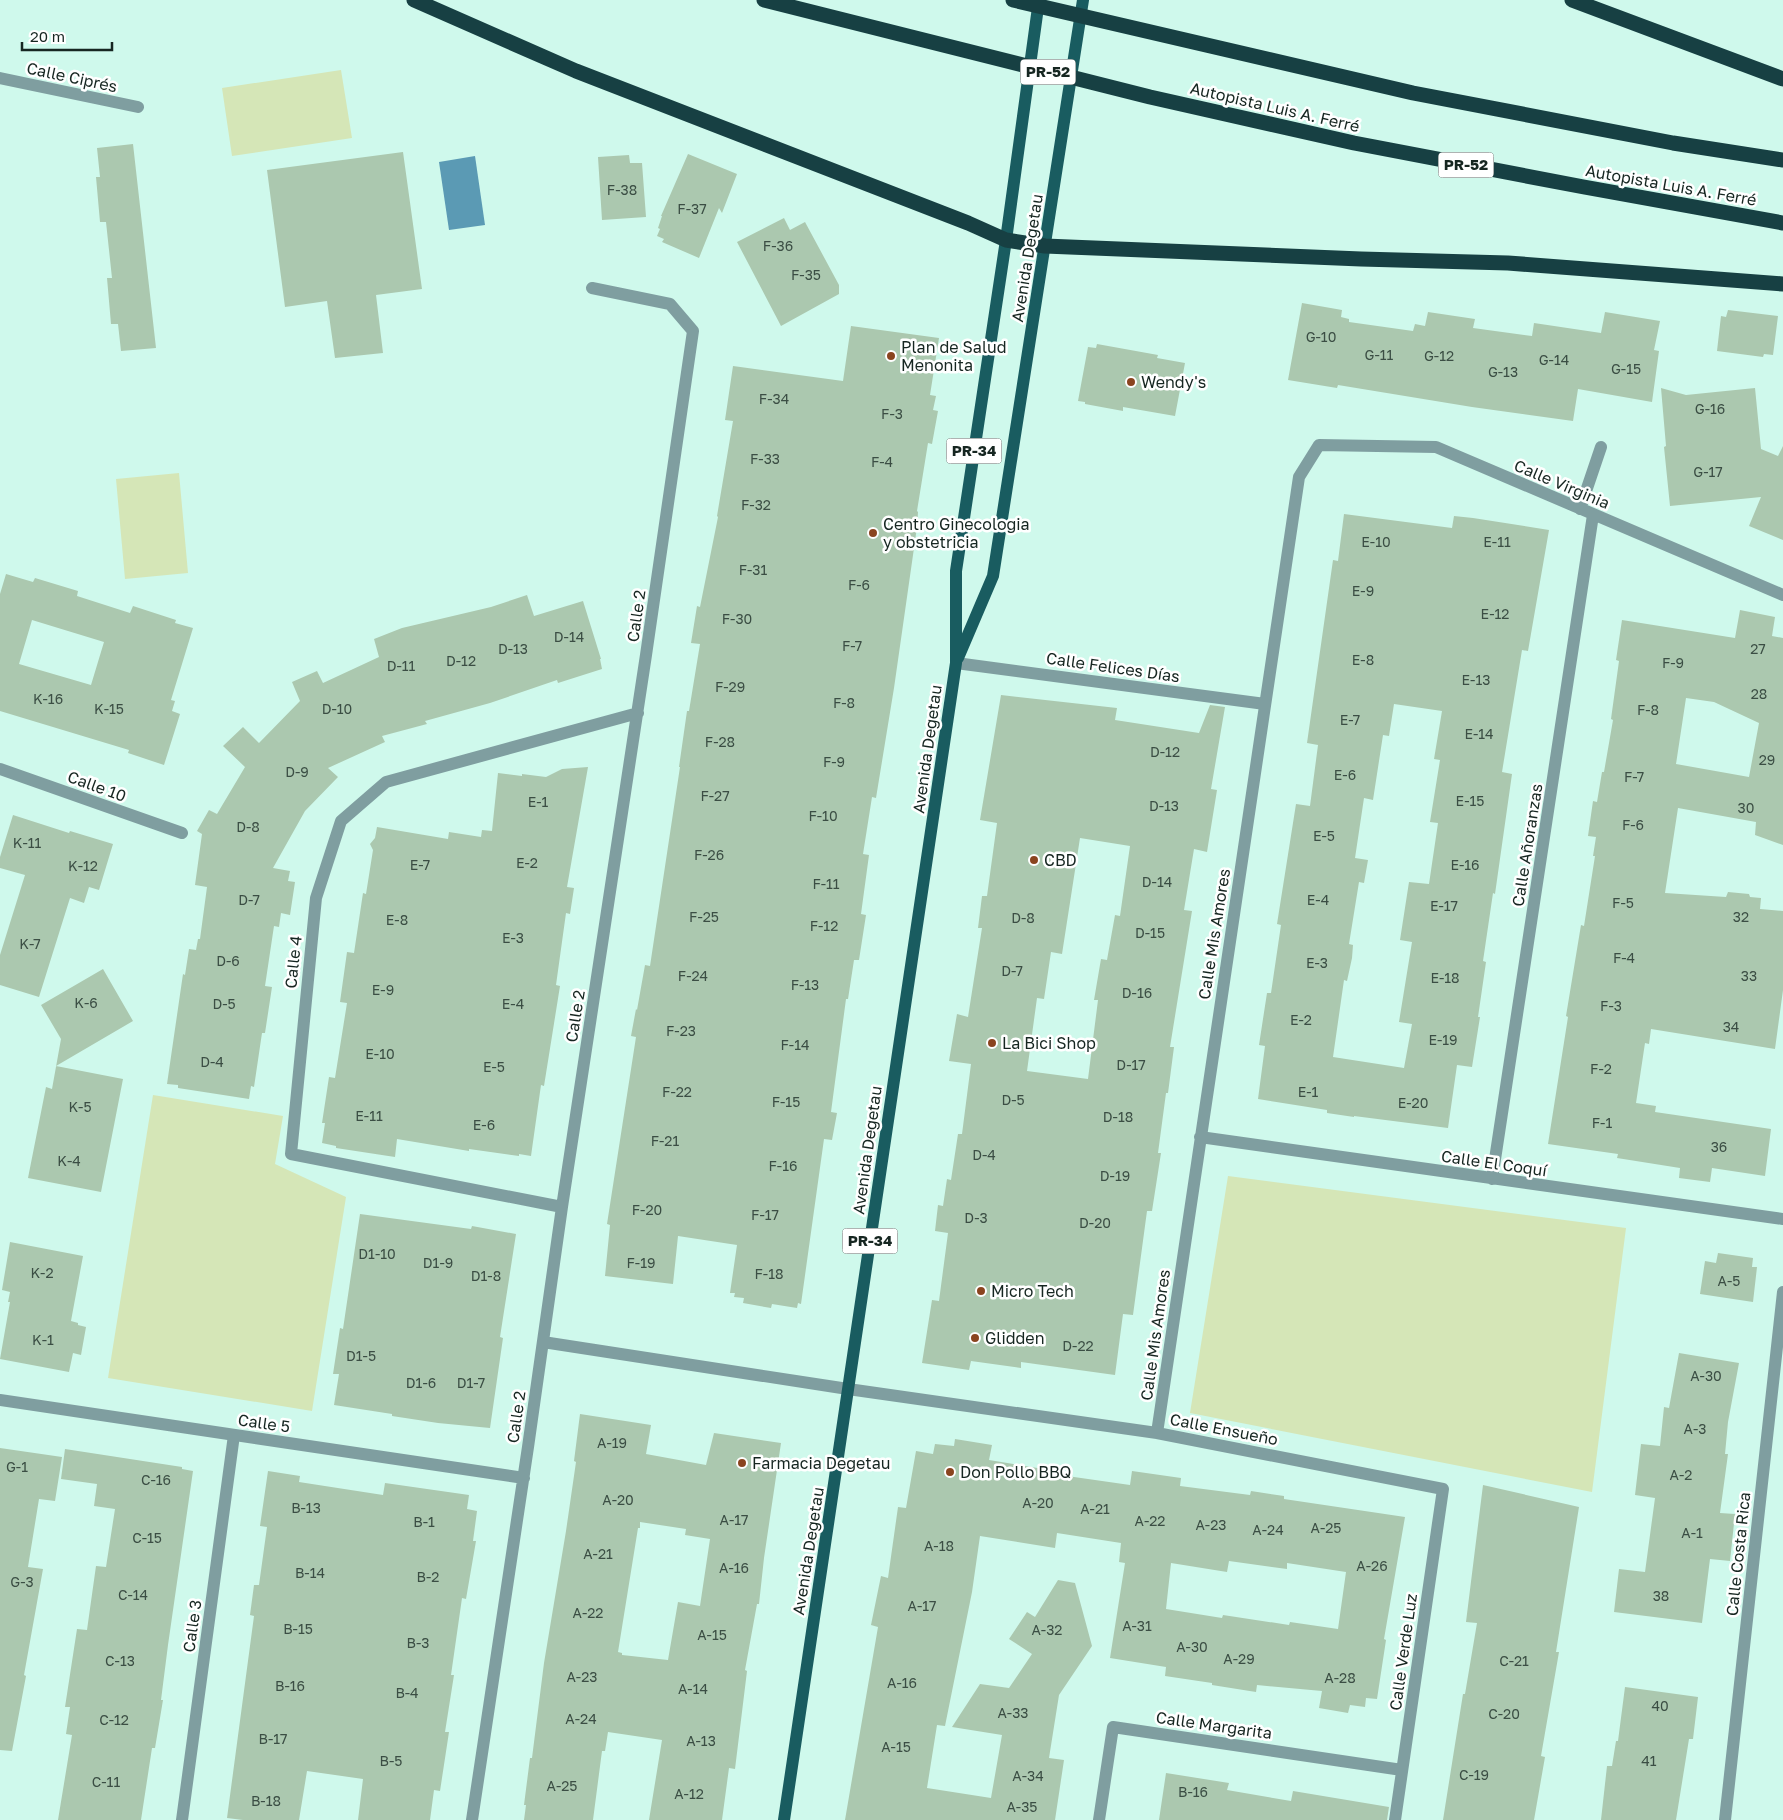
<svg xmlns="http://www.w3.org/2000/svg" width="1783" height="1820" font-family="'Golos Text',sans-serif">
  <rect width="100%" height="100%" fill="#cff9ec"/>
  <path fill="#d5e6b7" d="M341 70 352 138 232 156 222 88Z
    M179 473 188 573 125 579 116 479Z
    M153 1095 283 1116 275 1164 346 1197 312 1411 108 1378Z
    M1228 1176 1626 1228 1592 1492 1190 1413Z"/>
  <path fill="#5b9ab4" d="M475 156 485 225 449 230 439 162Z"/>
  <path fill="#abc8af" fill-rule="evenodd" d="M133 144 156 348 121 351 118 324H111L107 278H112L106 222H100L96 177H100L97 148Z
    M403 152 422 289 376 295 383 353 335 358 327 301 285 307 267 170Z
    M688 154 737 174 722 213 719 208 699 258 662 242 664 239 657 236 660 229 658 228 662 216H661Z
    M629 155 630 163H642L646 217 602 220 598 157Z
    M784 218 790 230 805 222 839 285V294L781 326 737 242Z
    M1302 303 1342 310 1341 317 1349 319V322L1413 331 1415 324 1425 326 1428 312 1475 319 1473 328 1532 336 1534 323 1601 333 1605 312 1660 321 1654 350 1659 351 1652 402 1578 389 1573 421 1472 407 1338 385 1337 388 1288 380Z
    M1728 310 1778 316 1773 355 1764 354 1763 357 1717 351 1721 316 1726 317Z
    M851 326 939 338 930 395 936 396 933 410 938 411 932 444 928 443 917 511 918 512 917 527 894 688 876 798 872 797 863 854 869 855 861 914 866 915 859 960H854L848 999H846L831 1112 837 1113 832 1140 824 1139 801 1304 798 1303 797 1308 772 1304 771 1308 743 1303 744 1298 734 1297 735 1293H730L737 1245 678 1236 673 1284 605 1276 610 1225 607 1224 636 1037 631 1036 636 1009 637 1010 645 965 650 966 680 767H679L687 711H689L700 644 691 643 697 606 700 607 718 517 717 516 733 421 725 420 733 366 843 381Z
    M1097 344 1158 355 1157 358 1185 363 1175 416 1123 407V411L1085 404V402L1078 401 1088 347 1096 348Z
    M1661 388 1686 395 1755 388 1761 449 1778 456 1783 446V540L1749 526 1761 497 1670 506 1664 447 1666 446Z
    M1344 514 1452 528 1454 516 1473 518 1549 530 1528 651 1522 650 1502 772 1512 774 1495 894 1493 893 1483 961 1486 962 1478 1017H1480L1472 1067 1457 1065 1448 1128 1354 1116V1117L1327 1113V1110L1258 1099 1265 1046 1259 1045 1267 993H1271L1281 925 1277 924 1296 804 1310 806 1318 745 1307 743 1333 560 1338 561ZM1394 704 1442 711 1434 759 1440 760 1430 822 1438 823 1429 884 1409 882 1400 940 1412 942 1399 1022 1412 1024 1404 1068 1333 1057 1344 980 1347 981 1352 958 1353 945 1349 944 1359 882 1364 883 1368 860 1355 858 1364 798 1373 800 1383 735 1389 736Z
    M6 574 33 582 35 578 78 591 77 596 130 613 133 606 176 620 175 623 193 628 171 700 175 701 172 711 180 714 164 765 128 753 129 750 0 711V594ZM32 620 104 642 91 685 19 664Z
    M527 595 534 616 583 601 601 659H600L602 669 558 683 557 680 490 703 425 721 427 724 382 736 385 742 328 768 338 777 305 811 273 868 290 871 288 881 295 882 290 915 281 913 279 927 274 926 265 986 272 987 265 1033H262L254 1087 251 1086 249 1099 178 1088V1085L167 1084 183 974 185 975 189 949 196 950 198 939H200L207 887 195 885 202 834 197 831 209 810 217 814 245 767 223 746 243 727 259 743 300 701 292 682 317 671 323 683 379 657 374 639 402 628 491 607Z
    M1740 610 1775 617 1772 636 1783 638V845L1755 835 1756 822 1678 808 1665 893 1726 897 1728 892 1749 894 1750 897 1761 898 1760 909 1783 911V990L1775 1049 1651 1029 1649 1044 1645 1043 1636 1103 1656 1106 1655 1112 1771 1129 1765 1176 1712 1168 1710 1182 1679 1178 1680 1168 1617 1158 1618 1154 1548 1144 1568 1017 1566 1016 1581 925 1584 926 1595 856H1593L1596 837 1588 836 1593 801 1597 802 1602 772H1604L1613 720 1611 719 1619 661 1616 660 1622 620 1735 638ZM1686 698 1714 702 1759 723 1749 777 1676 764Z
    M1001 695 1117 708 1115 720 1199 733 1210 705 1225 707 1211 789 1217 790 1207 852 1194 849 1184 910 1192 911 1170 1047H1174L1168 1093H1166L1158 1153H1161L1152 1211H1147L1133 1315 1123 1314 1115 1375 1021 1362V1368L971 1361 969 1370 922 1363 932 1300 939 1301 948 1233 935 1231 938 1205 943 1206 947 1179 951 1180 958 1134H962L971 1064 949 1061 957 1014 968 1017 982 928H978L982 896H987L997 823 980 820ZM1080 838 1130 846 1120 916 1115 915 1107 960 1101 959 1094 1000H1098L1088 1079 1027 1071 1037 998 1044 999 1051 952 1062 954Z
    M588 767 567 887 574 888 570 914 566 913 556 985 560 986 544 1086 541 1085 531 1156 519 1154V1156L469 1149V1151L397 1139 395 1157 336 1148V1146L322 1143 325 1123H322L329 1077 335 1078 347 1003 340 1002 347 952 354 953 363 893 366 894 373 850 370 844 375 838 377 827 448 839 449 832 481 837 482 830 492 831 498 773 522 776V774L546 777 562 769Z
    M13 815 69 833 70 831 113 844 99 890 89 887 84 903 70 898 39 997 0 985V955L25 875 0 868V857Z
    M103 969 133 1021 56 1066 123 1079 101 1192 28 1178 46 1087 52 1089 61 1039 41 1005Z
    M360 1214 471 1229 472 1226 516 1234 500 1337 503 1338 490 1428 438 1423 392 1416V1414L334 1405 339 1374H333L340 1328 343 1329Z
    M10 1242 83 1256 71 1321 78 1323V1325L86 1327 81 1355 73 1353 69 1372 0 1359 10 1302H8L10 1292 2 1290Z
    M1718 1253 1753 1258 1752 1267H1757L1753 1302 1700 1294 1705 1261 1716 1263Z
    M1679 1353 1739 1363 1728 1422 1725 1454H1728L1720 1513 1735 1514 1730 1561 1710 1559 1702 1623 1614 1612 1619 1569 1645 1572 1655 1498 1635 1495 1641 1444 1660 1446 1664 1407 1669 1408Z
    M580 1414 651 1425 646 1454 706 1465 714 1433 781 1443 764 1558 759 1604H757L745 1670 747 1671 735 1769 729 1768 722 1820H649L662 1740 608 1732 605 1751H602L593 1820H524L526 1805H524L530 1758H532L544 1663 566 1531 576 1462 574 1461ZM640 1522 686 1529 685 1535 710 1539 700 1606 678 1602 668 1660 622 1655V1653L618 1652 638 1528H640Z
    M955 1439 992 1445 989 1460 1068 1473 1067 1476 1130 1485 1132 1471 1181 1478 1180 1486 1250 1495 1251 1491 1284 1496V1499L1405 1517 1384 1639 1386 1640 1377 1699 1366 1698 1365 1707 1350 1705 1348 1713 1319 1708 1322 1691 1257 1685 1256 1692 1212 1685V1683L1165 1676 1166 1667 1110 1658 1125 1563 1119 1562 1121 1543 1057 1533 1055 1548 980 1536 972 1592 945 1726 937 1725 927 1788 991 1798 1002 1735 952 1727 980 1684 1009 1688 1032 1654 1009 1639 1027 1612 1035 1617 1058 1580 1075 1583 1092 1646 1059 1695 1049 1758 1064 1760 1055 1820H845L878 1627 871 1625 881 1576 888 1578 898 1507 906 1508 916 1451 933 1454 935 1444 954 1446ZM1229 1561 1287 1569V1563L1346 1572 1338 1629 1290 1622 1289 1625 1223 1615 1222 1618 1166 1609 1171 1563 1227 1572Z
    M0 1448 62 1457 55 1501 39 1499 28 1567 43 1569 24 1675 26 1676 12 1751 0 1750Z
    M65 1449 182 1467V1469L193 1471 168 1645 161 1700H163L155 1748H152L141 1820H58L72 1735 66 1734 70 1707H65L77 1629 87 1630 96 1566 106 1567 115 1509 94 1506 97 1484 61 1479Z
    M268 1471 300 1476 299 1482 383 1495 385 1483 469 1495 467 1509 477 1511 473 1541H476L466 1599 462 1598 451 1675H454L445 1732H449L440 1791 434 1790 430 1820H358L363 1779 307 1771 299 1820H243L227 1818 254 1616 250 1615 254 1585H259L267 1527 260 1526Z
    M1483 1485 1579 1507 1556 1652H1559L1541 1756 1545 1757 1534 1820H1443L1463 1694H1465L1477 1623 1466 1622Z
    M1625 1687 1698 1697 1693 1739H1689L1676 1820H1601L1607 1766H1612L1616 1741H1618Z
    M1166 1773 1229 1783 1227 1790 1291 1801 1293 1791 1389 1807 1387 1820H1159Z"/>
  <g fill="none" stroke-linecap="round" stroke-linejoin="round">
    <path stroke="#7f9ea0" stroke-width="12" d="M0 78 138 107
      M1580 509 1601 447
      M956 663 1265 704
      M0 769 182 833
      M1200 1137 1783 1219
      M1492 1179 1593 515
      M562 1207 291 1154 316 898 341 821 386 782 638 713
      M543 1342 848 1389 1157 1433 1443 1489 1395 1820
      M0 1400 524 1478
      M1157 1433 1299 477 1319 445 1436 447 1783 595
      M182 1820 234 1435
      M472 1820 528 1447 562 1207 646 655 693 331 670 304 592 288
      M1099 1820 1113 1727 1402 1770
      M1725 1820 1783 1292"/>
    <path stroke="#195c60" stroke-width="12" d="M958 658 993 576 1083 0
      M784 1820 956 663V571L1006 240 1039 0"/>
    <path stroke="#174043" stroke-width="15" d="M414 0 576 71 968 223 1006 240 1045 246 1361 259 1508 263 1783 284
      M764 0 1150 97 1354 143 1584 187 1783 223
      M1013 0 1413 93 1673 143 1783 160
      M1572 0 1783 79"/>
  </g>
  <g fill="#8a441f" stroke="#fff" stroke-width="2">
    <circle cx="891" cy="356" r="5"/>
    <circle cx="1131" cy="382" r="5"/>
    <circle cx="873" cy="533" r="5"/>
    <circle cx="1034" cy="860" r="5"/>
    <circle cx="992" cy="1043" r="5"/>
    <circle cx="981" cy="1291" r="5"/>
    <circle cx="975" cy="1338" r="5"/>
    <circle cx="742" cy="1463" r="5"/>
    <circle cx="950" cy="1472" r="5"/>
  </g>
  <g text-anchor="middle" stroke-width="5" stroke-linejoin="round" paint-order="stroke">
    <g font-size="14" fill="#3b4e44">
      <text x="622" y="195">F-38</text>
      <text x="692" y="214">F-37</text>
      <text x="778" y="251">F-36</text>
      <text x="806" y="280">F-35</text>
      <text x="1321" y="342">G-10</text>
      <text x="1379" y="360">G-11</text>
      <text x="1439" y="361">G-12</text>
      <text x="1554" y="365">G-14</text>
      <text x="1626" y="374">G-15</text>
      <text x="1503" y="377">G-13</text>
      <text x="774" y="404">F-34</text>
      <text x="1710" y="414">G-16</text>
      <text x="892" y="419">F-3</text>
      <text x="765" y="464">F-33</text>
      <text x="882" y="467">F-4</text>
      <text x="1708" y="477">G-17</text>
      <text x="756" y="510">F-32</text>
      <text x="1376" y="547">E-10</text>
      <text x="1497" y="547">E-11</text>
      <text x="753" y="575">F-31</text>
      <text x="859" y="590">F-6</text>
      <text x="1363" y="596">E-9</text>
      <text x="1495" y="619">E-12</text>
      <text x="737" y="624">F-30</text>
      <text x="569" y="642">D-14</text>
      <text x="852" y="651">F-7</text>
      <text x="513" y="654">D-13</text>
      <text x="1758" y="654">27</text>
      <text x="1363" y="665">E-8</text>
      <text x="461" y="666">D-12</text>
      <text x="1673" y="668">F-9</text>
      <text x="401" y="671">D-11</text>
      <text x="1476" y="685">E-13</text>
      <text x="730" y="692">F-29</text>
      <text x="1759" y="699">28</text>
      <text x="48" y="704">K-16</text>
      <text x="844" y="708">F-8</text>
      <text x="109" y="714">K-15</text>
      <text x="337" y="714">D-10</text>
      <text x="1648" y="715">F-8</text>
      <text x="1350" y="725">E-7</text>
      <text x="1479" y="739">E-14</text>
      <text x="720" y="747">F-28</text>
      <text x="1165" y="757">D-12</text>
      <text x="1767" y="765">29</text>
      <text x="834" y="767">F-9</text>
      <text x="297" y="777">D-9</text>
      <text x="1345" y="780">E-6</text>
      <text x="1634" y="782">F-7</text>
      <text x="715" y="801">F-27</text>
      <text x="1470" y="806">E-15</text>
      <text x="538" y="807">E-1</text>
      <text x="1164" y="811">D-13</text>
      <text x="1746" y="813">30</text>
      <text x="823" y="821">F-10</text>
      <text x="1633" y="830">F-6</text>
      <text x="248" y="832">D-8</text>
      <text x="1324" y="841">E-5</text>
      <text x="27" y="848">K-11</text>
      <text x="709" y="860">F-26</text>
      <text x="527" y="868">E-2</text>
      <text x="420" y="870">E-7</text>
      <text x="1465" y="870">E-16</text>
      <text x="83" y="871">K-12</text>
      <text x="1157" y="887">D-14</text>
      <text x="826" y="889">F-11</text>
      <text x="249" y="905">D-7</text>
      <text x="1318" y="905">E-4</text>
      <text x="1623" y="908">F-5</text>
      <text x="1444" y="911">E-17</text>
      <text x="704" y="922">F-25</text>
      <text x="1741" y="922">32</text>
      <text x="1023" y="923">D-8</text>
      <text x="397" y="925">E-8</text>
      <text x="824" y="931">F-12</text>
      <text x="1150" y="938">D-15</text>
      <text x="513" y="943">E-3</text>
      <text x="30" y="949">K-7</text>
      <text x="1624" y="963">F-4</text>
      <text x="228" y="966">D-6</text>
      <text x="1317" y="968">E-3</text>
      <text x="1012" y="976">D-7</text>
      <text x="693" y="981">F-24</text>
      <text x="1749" y="981">33</text>
      <text x="1445" y="983">E-18</text>
      <text x="805" y="990">F-13</text>
      <text x="383" y="995">E-9</text>
      <text x="1137" y="998">D-16</text>
      <text x="86" y="1008">K-6</text>
      <text x="224" y="1009">D-5</text>
      <text x="513" y="1009">E-4</text>
      <text x="1611" y="1011">F-3</text>
      <text x="1301" y="1025">E-2</text>
      <text x="1731" y="1032">34</text>
      <text x="681" y="1036">F-23</text>
      <text x="1443" y="1045">E-19</text>
      <text x="795" y="1050">F-14</text>
      <text x="380" y="1059">E-10</text>
      <text x="212" y="1067">D-4</text>
      <text x="1131" y="1070">D-17</text>
      <text x="494" y="1072">E-5</text>
      <text x="1601" y="1074">F-2</text>
      <text x="677" y="1097">F-22</text>
      <text x="1308" y="1097">E-1</text>
      <text x="1013" y="1105">D-5</text>
      <text x="786" y="1107">F-15</text>
      <text x="1413" y="1108">E-20</text>
      <text x="80" y="1112">K-5</text>
      <text x="369" y="1121">E-11</text>
      <text x="1118" y="1122">D-18</text>
      <text x="1602" y="1128">F-1</text>
      <text x="484" y="1130">E-6</text>
      <text x="665" y="1146">F-21</text>
      <text x="1719" y="1152">36</text>
      <text x="984" y="1160">D-4</text>
      <text x="69" y="1166">K-4</text>
      <text x="783" y="1171">F-16</text>
      <text x="1115" y="1181">D-19</text>
      <text x="647" y="1215">F-20</text>
      <text x="765" y="1220">F-17</text>
      <text x="976" y="1223">D-3</text>
      <text x="1095" y="1228">D-20</text>
      <text x="377" y="1259">D1-10</text>
      <text x="438" y="1268">D1-9</text>
      <text x="641" y="1268">F-19</text>
      <text x="42" y="1278">K-2</text>
      <text x="769" y="1279">F-18</text>
      <text x="486" y="1281">D1-8</text>
      <text x="1729" y="1286">A-5</text>
      <text x="43" y="1345">K-1</text>
      <text x="1078" y="1351">D-22</text>
      <text x="361" y="1361">D1-5</text>
      <text x="1706" y="1381">A-30</text>
      <text x="421" y="1388">D1-6</text>
      <text x="471" y="1388">D1-7</text>
      <text x="1695" y="1434">A-3</text>
      <text x="612" y="1448">A-19</text>
      <text x="17" y="1472">G-1</text>
      <text x="1681" y="1480">A-2</text>
      <text x="156" y="1485">C-16</text>
      <text x="618" y="1505">A-20</text>
      <text x="1038" y="1508">A-20</text>
      <text x="306" y="1513">B-13</text>
      <text x="1095" y="1514">A-21</text>
      <text x="734" y="1525">A-17</text>
      <text x="1150" y="1526">A-22</text>
      <text x="424" y="1527">B-1</text>
      <text x="1211" y="1530">A-23</text>
      <text x="1326" y="1533">A-25</text>
      <text x="1268" y="1535">A-24</text>
      <text x="1692" y="1538">A-1</text>
      <text x="147" y="1543">C-15</text>
      <text x="939" y="1551">A-18</text>
      <text x="598" y="1559">A-21</text>
      <text x="1372" y="1571">A-26</text>
      <text x="734" y="1573">A-16</text>
      <text x="310" y="1578">B-14</text>
      <text x="428" y="1582">B-2</text>
      <text x="22" y="1587">G-3</text>
      <text x="133" y="1600">C-14</text>
      <text x="1661" y="1601">38</text>
      <text x="922" y="1611">A-17</text>
      <text x="588" y="1618">A-22</text>
      <text x="1137" y="1631">A-31</text>
      <text x="298" y="1634">B-15</text>
      <text x="1047" y="1635">A-32</text>
      <text x="712" y="1640">A-15</text>
      <text x="418" y="1648">B-3</text>
      <text x="1192" y="1652">A-30</text>
      <text x="1239" y="1664">A-29</text>
      <text x="120" y="1666">C-13</text>
      <text x="1514" y="1666">C-21</text>
      <text x="582" y="1682">A-23</text>
      <text x="1340" y="1683">A-28</text>
      <text x="902" y="1688">A-16</text>
      <text x="290" y="1691">B-16</text>
      <text x="693" y="1694">A-14</text>
      <text x="407" y="1698">B-4</text>
      <text x="1660" y="1711">40</text>
      <text x="1013" y="1718">A-33</text>
      <text x="1504" y="1719">C-20</text>
      <text x="581" y="1724">A-24</text>
      <text x="114" y="1725">C-12</text>
      <text x="273" y="1744">B-17</text>
      <text x="701" y="1746">A-13</text>
      <text x="896" y="1752">A-15</text>
      <text x="391" y="1766">B-5</text>
      <text x="1649" y="1766">41</text>
      <text x="1474" y="1780">C-19</text>
      <text x="1028" y="1781">A-34</text>
      <text x="106" y="1787">C-11</text>
      <text x="562" y="1791">A-25</text>
      <text x="1193" y="1797">B-16</text>
      <text x="689" y="1799">A-12</text>
      <text x="266" y="1806">B-18</text>
      <text x="1022" y="1812">A-35</text>
    </g>
    <g fill="#fff" stroke="#5c6764" stroke-width="1">
      <rect x="1020.5" y="59.5" width="55" height="25" rx="4"/>
      <rect x="1438.5" y="152.5" width="55" height="25" rx="4"/>
      <rect x="946.5" y="438.5" width="55" height="25" rx="4"/>
      <rect x="842.5" y="1228.5" width="55" height="25" rx="4"/>
    </g>
    <g font-size="15" font-weight="bold" fill="#162621">
      <text x="1048" y="77">PR-52</text>
      <text x="1466" y="170">PR-52</text>
      <text x="974" y="456">PR-34</text>
      <text x="870" y="1246">PR-34</text>
    </g>
    <g font-size="16" fill="#162621" stroke="#fff">
      <text transform="translate(72 77) rotate(12)" y="6">Calle Ciprés</text>
      <text transform="translate(1275 107) rotate(13)" y="6">Autopista Luis A. Ferré</text>
      <text transform="translate(1671 185) rotate(10)" y="6">Autopista Luis A. Ferré</text>
      <text transform="translate(1027 258) rotate(-81)" y="6">Avenida Degetau</text>
      <text transform="translate(1562 484) rotate(23)" y="6">Calle Virginia</text>
      <text transform="translate(636 616) rotate(-82)" y="6">Calle 2</text>
      <text transform="translate(1113 667) rotate(8)" y="6">Calle Felices Días</text>
      <text transform="translate(927 749) rotate(-82)" y="6">Avenida Degetau</text>
      <text transform="translate(97 786) rotate(20)" y="6">Calle 10</text>
      <text transform="translate(1527 845) rotate(-81)" y="6">Calle Añoranzas</text>
      <text transform="translate(1214 934) rotate(-81)" y="6">Calle Mis Amores</text>
      <text transform="translate(293 962) rotate(-84)" y="6">Calle 4</text>
      <text transform="translate(575 1016) rotate(-81)" y="6">Calle 2</text>
      <text transform="translate(867 1150) rotate(-82)" y="6">Avenida Degetau</text>
      <text transform="translate(1494 1163) rotate(8)" y="6">Calle El Coquí</text>
      <text transform="translate(1155 1335) rotate(-82)" y="6">Calle Mis Amores</text>
      <text transform="translate(516 1417) rotate(-82)" y="6">Calle 2</text>
      <text transform="translate(264 1423) rotate(8)" y="6">Calle 5</text>
      <text transform="translate(1224 1429) rotate(11)" y="6">Calle Ensueño</text>
      <text transform="translate(808 1551) rotate(-81)" y="6">Avenida Degetau</text>
      <text transform="translate(1738 1554) rotate(-84)" y="6">Calle Costa Rica</text>
      <text transform="translate(192 1626) rotate(-82)" y="6">Calle 3</text>
      <text transform="translate(1403 1652) rotate(-82)" y="6">Calle Verde Luz</text>
      <text transform="translate(1214 1725) rotate(8)" y="6">Calle Margarita</text>
    </g>
    <g font-size="16" fill="#162621" stroke="#fff" text-anchor="start">
      <text x="901" y="353">Plan de Salud<tspan x="901" dy="18">Menonita</tspan></text>
      <text x="1141" y="388">Wendy's</text>
      <text x="883" y="530">Centro Ginecologia<tspan x="883" dy="18">y obstetricia</tspan></text>
      <text x="1044" y="866">CBD</text>
      <text x="1002" y="1049">La Bici Shop</text>
      <text x="991" y="1297">Micro Tech</text>
      <text x="985" y="1344">Glidden</text>
      <text x="752" y="1469">Farmacia Degetau</text>
      <text x="960" y="1478">Don Pollo BBQ</text>
    </g>
  </g>
  <path d="M22 42v8h90v-8" fill="none" stroke="#162621" stroke-width="2.5"/>
  <text x="30" y="42" font-size="15" fill="#162621" stroke="#ffffff" stroke-width="4" paint-order="stroke">20 m</text>
</svg>
